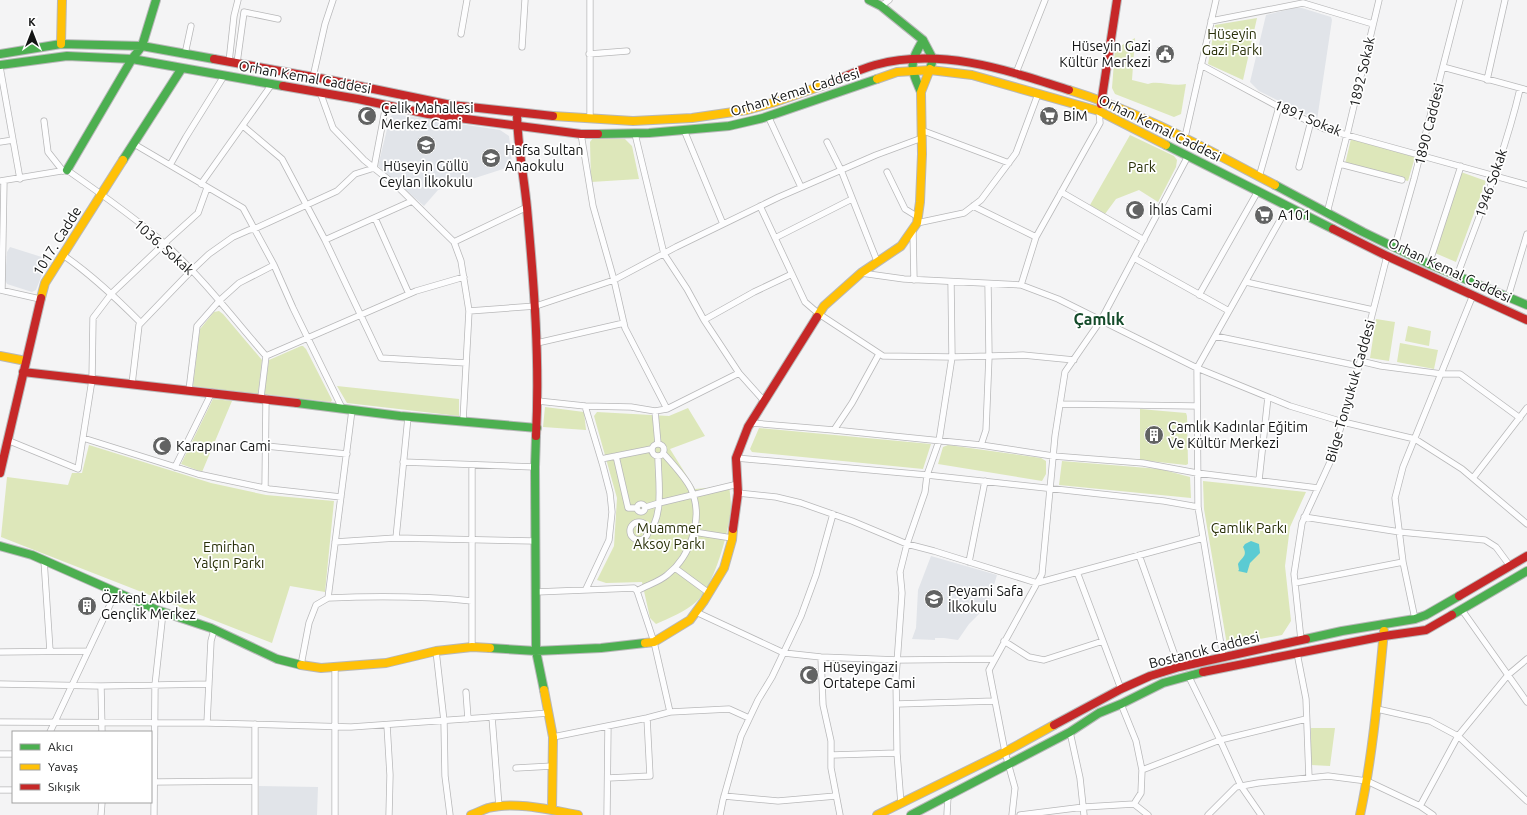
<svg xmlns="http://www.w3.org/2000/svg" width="1527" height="815" font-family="Ubuntu,sans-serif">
  <rect width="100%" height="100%" fill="#f4f4f5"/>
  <path fill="#e1e4e9" d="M1294 8H1302L1331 17 1332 20 1317 120 1259 91 1250 82 1266 15Z
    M393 114 500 130 509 136 511 151 512 166 438 190 424 206 378 166 390 117Z
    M10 247 48 259 36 290 32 292 7 284 5 280 7 252Z
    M931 556 997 575 990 598 979 614 969 624 958 640 944 638H935V640L912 639 916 628 918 590Z
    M259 786 318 787 317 815H259Z"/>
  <path fill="#dde7ba" d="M1257 18 1243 80 1208 64 1215 25Z
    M1135 38 1132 80 1148 84C1157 80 1173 87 1186 84L1181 114 1174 117 1115 94 1112 88 1115 49Z
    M1130 135 1174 156 1177 160 1176 167 1158 202 1139 190 1116 199 1105 214 1090 205Z
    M593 138 625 139 632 146 639 179 591 182 590 142Z
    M1351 139 1415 157 1408 181 1345 164Z
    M1461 172 1486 181 1456 262 1435 253Z
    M219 311 223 314 262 360 258 394 193 386 200 329 214 312Z
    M1376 319 1395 322 1389 361 1370 358Z
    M1408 326 1431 331 1429 346 1405 341Z
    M1400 343 1438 350 1434 369 1397 362Z
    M301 346H303L306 349 332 400 331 402 264 394 269 360Z
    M337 386 459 399V416L347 403Z
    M213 399 232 401 202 472 181 464Z
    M545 407 584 412 586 430 543 427Z
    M688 408 705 436 670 449 695 489 729 486C730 493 731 501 731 508 729 531 714 587 696 602 685 612 669 618 656 624L650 618 642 582 606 583 597 580 614 546 617 498 594 416 597 412 669 416Z
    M1140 409 1186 413 1187 416 1188 464 1186 465 1140 460Z
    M759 428 931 444 923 469 752 452 750 449Z
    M89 445 211 483 266 495 334 501 325 592 290 586 272 643 1 537 7 477 68 485 72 473H82Z
    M948 445 1041 458 1046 461V474L1042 481 938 464 943 447Z
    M1062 461 1160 469 1190 477 1191 498 1059 485Z
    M1203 481 1306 492 1290 527 1285 566 1291 621 1282 635 1227 645 1204 509Z
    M1311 728H1335L1330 766 1311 765Z"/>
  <path fill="#5bcbd3" d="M1251 541 1259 544 1260 553 1250 563 1247 573 1238 571 1239 570 1238 564C1242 557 1248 556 1243 547L1245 544Z"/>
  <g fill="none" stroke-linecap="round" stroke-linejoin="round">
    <defs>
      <path id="street" d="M881 6 889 0
        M1211 21 1303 3 1373 24
        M461 34 467 0
        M522 47 525 0
        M185 54 191 26
        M589 54 627 51
        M229 62 234 16 238 0
        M237 63 244 12 278 19
        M1201 65 1279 107 1325 129 1527 185
        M0 67 20 179
        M1443 67 1527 90
        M1016 73 1045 0
        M313 77 325 24 333 0
        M1487 80 1505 0
        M320 92 333 128 364 160 399 188 454 242 461 261 469 311 463 421
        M768 116 801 187
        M590 118V0
        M44 121 48 152 63 171
        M243 126 282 159 325 240 381 358 466 363
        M684 130 723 224
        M921 130 1009 163
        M581 134 593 206 614 280 625 328 667 409
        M635 134 664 254 687 289 704 320 739 373 764 401
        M1185 137 1216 0
        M0 142 13 140
        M827 142 841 170 877 261
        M134 144 243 208 274 265 293 308 342 408
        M1340 164 1402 180
        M170 165 186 137 224 76
        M1299 167 1311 121
        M887 172 905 209 918 217
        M1259 177 1279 107
        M0 181 67 170C100 193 134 217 164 243 202 277 233 318 266 356L261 397
        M201 184 272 84
        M1061 192 1144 240
        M760 206 805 302 819 314 883 356 952 357 1023 355 1074 360
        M973 206 1036 237
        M1327 213 1347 135 1379 0
        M375 218 409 294
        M917 223 964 213 981 200 1016 153 1038 94
        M913 230 914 280
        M775 238 852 199
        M325 240 412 201
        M454 242 527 207
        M1395 246 1414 179 1460 0
        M63 255C92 275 116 298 141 323
        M1134 258 1229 311
        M1429 264 1461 166
        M861 273 904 279 1021 285 1058 299 1197 368 1290 406 1343 422 1415 439 1462 469 1527 524
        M1457 276C1480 214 1505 153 1520 89
        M1246 282 1373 310
        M1021 285 1036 237 1100 123 1099 111
        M0 290 40 299
        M2 290 4 181
        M1199 295 1258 191
        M1508 297 1527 234
        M469 311 536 306 614 280 676 247 779 197 876 155 922 138
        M704 320 754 292 792 274
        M1215 336 1359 366
        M537 343 624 323
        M266 356 416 291 464 277
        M1360 361 1381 366 1442 374H1460L1520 418
        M132 384 139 325 190 272 209 254 233 237 249 230 254 229 337 191 355 174 374 168 386 105
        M189 390 197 326 219 301 239 283 274 265
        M538 401 585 406 631 407 655 411 667 409 739 373
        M1060 404 1197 406
        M585 406 603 466 610 493 612 512 609 540 586 589
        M655 411 658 444
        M751 423 834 430 981 445 1053 456 1143 463 1197 473 1318 488
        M834 430 852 403 879 354
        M83 438 198 474 269 489 341 497
        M7 440 78 469 92 380 93 318 112 293 167 241 198 213 207 188
        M652 450a6 6 0 1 1 12 0a6 6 0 1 1-12 0Z
        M981 445 986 430 989 356 988 284
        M266 446 347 454
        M616 456 628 508H637
        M736 458 927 475 1164 501 1198 507
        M601 459 651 449
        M403 462 535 467
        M175 467 212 392
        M1473 478 1527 408
        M1259 480 1268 397
        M265 488 266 398
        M738 493 776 497 801 503 852 521 907 544 934 551 1037 583 1203 538
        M637 508a4 4 0 1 1 8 0a4 4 0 1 1-8 0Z
        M646 507 659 503 738 484
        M1304 517 1400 532 1485 540 1496 547 1510 566
        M630 531a9 9 0 1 1 18 0a9 9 0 1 1-18 0Z
        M694 532 732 538
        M647 534C665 518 658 479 658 456
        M396 538 408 417
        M335 542 396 538 535 541
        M1139 555 1179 667
        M44 560 50 651
        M969 562 985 481
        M675 568 709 593
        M1077 572 1121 689
        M1295 583 1403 562
        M637 591C647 585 659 582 667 575 691 556 704 518 691 489 686 478 672 463 663 453
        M536 592 634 588 637 591 654 642 670 712 647 718 553 737
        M328 598C376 596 424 596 472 601
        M1462 610 1527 702
        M696 612 784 653 821 657 898 660 995 659
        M1415 619 1403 562 1395 498 1403 467 1473 295
        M1301 640 1294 574 1302 523 1331 460 1359 366 1387 256
        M1004 641 1029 657 1044 660 1103 641
        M472 647V465
        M436 651 444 721 445 776 450 815
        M0 652 87 651
        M1297 653 1306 699 1309 778
        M821 657 823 705 831 741V768L840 815
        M1223 657 1198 507 1197 368 1288 206
        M301 665 309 623 316 605 328 598 352 410
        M1188 675 1220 740 1241 786 1261 815
        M0 684 101 686 209 684
        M101 686 102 732
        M466 692 468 719
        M897 704 995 701
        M1121 704 1136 741 1142 770 1141 793 1134 804
        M1377 709 1430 721 1458 736 1527 801
        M670 712 729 709 749 718
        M492 717 499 807
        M0 722 207 723 351 727 549 713
        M207 723 211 641 214 630
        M255 724V815
        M387 725 390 775 389 815
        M50 732 116 592
        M1070 732 1080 778 1084 815
        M0 754H13
        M832 755 897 753
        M516 768 553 766
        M1142 770 1220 740 1306 719
        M608 778 650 776 647 718
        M154 782 255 781
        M0 790H13
        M724 796 778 801 836 796
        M901 804 897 753 896 677 902 593 900 572 907 544 925 492 927 475 939 441 952 357 951 282
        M1420 806 1458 736 1508 675 1527 659
        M101 815 102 802
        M154 815 155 685 163 612
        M335 815V667
        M607 815 608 726
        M720 815 723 800 741 736 758 700 772 677 801 616 816 575 833 514
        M947 815 948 795
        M1012 815 1015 788 1005 752 989 670 1042 574 1055 436 1065 372 1101 320 1188 156
        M1020 815 1084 807 1134 804 1148 815
        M1208 815 1236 787 1258 783 1328 776 1367 781 1420 806 1433 815"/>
      <path id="fast" d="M869 0 881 6 923 40 933 59 930 69
        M0 54 61 44 142 46 214 59
        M0 65 67 56 132 59 283 86
        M921 92C910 67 909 64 923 40
        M598 134 649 133 729 126 763 118 877 79
        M1166 145 1333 229
        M123 160 182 68
        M67 170 132 59 142 46 156 0
        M1275 185 1363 232 1429 264 1527 305
        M297 403 400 416 537 428
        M536 436 535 467 536 651 544 690
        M0 546 32 555 157 610 211 628 277 659 301 665
        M1452 615 1527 571
        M1306 639 1342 631 1415 619 1426 615 1459 596
        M490 648 536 651 601 648 645 643
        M911 815 1070 732 1099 713 1121 704 1163 683 1203 672"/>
      <path id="slow" d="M61 44 62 0
        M877 79 897 72 930 70 972 75 1099 111 1166 145
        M1069 90C1141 112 1208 150 1275 185
        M553 116 633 121 692 118 747 110 772 103 830 83
        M41 298 45 283 123 160
        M817 317 824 306 861 273 901 246 917 223 920 202 922 154 921 92 930 69
        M0 356 26 361
        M645 643 654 642 690 620 704 601 724 568 732 540 733 529
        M301 665 321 668 386 663 436 651 472 647 490 648
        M544 690 553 737 552 810
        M471 815C477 813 482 810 488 808 515 801 551 810 578 815
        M877 815 1005 752 1054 725
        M1360 815C1373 754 1378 693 1384 631"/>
      <path id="jam" d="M214 59 330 80 451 105 553 116
        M830 83C844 77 860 69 875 65 940 47 1007 70 1069 90
        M283 86 358 99 428 114 581 134H598
        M1101 104 1117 0
        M517 112C517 144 524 176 527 208 534 284 540 360 536 436
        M1333 229 1387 256 1527 320
        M23 372 297 403
        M0 473 41 298
        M733 529 738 493 736 458 748 427 817 317
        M1459 596 1527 556
        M1203 672 1384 636 1426 630 1452 615
        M1054 725 1121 689 1150 676 1179 667 1306 639"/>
    </defs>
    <use href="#street" stroke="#b8b8b9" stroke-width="7"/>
    <use href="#fast" stroke="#b8b8b9" stroke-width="10"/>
    <use href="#slow" stroke="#b8b8b9" stroke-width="10"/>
    <use href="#jam" stroke="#b8b8b9" stroke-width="10"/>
    <use href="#street" stroke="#fdfdfe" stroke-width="5.5"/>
    <use href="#fast" stroke="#4caf50" stroke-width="8"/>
    <use href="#slow" stroke="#ffc107" stroke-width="8"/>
    <use href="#jam" stroke="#c62828" stroke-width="8"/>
  </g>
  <defs>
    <symbol id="civic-disc" viewBox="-11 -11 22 22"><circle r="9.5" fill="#626363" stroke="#fff"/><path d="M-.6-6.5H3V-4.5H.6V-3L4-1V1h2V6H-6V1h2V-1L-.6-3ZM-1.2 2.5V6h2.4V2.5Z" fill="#fff"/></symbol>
    <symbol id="mosque-disc" viewBox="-11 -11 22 22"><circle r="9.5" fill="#626363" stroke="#fff"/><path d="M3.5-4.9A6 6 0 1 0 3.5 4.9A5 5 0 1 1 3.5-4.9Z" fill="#fff"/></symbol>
    <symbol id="supermarket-disc" viewBox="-11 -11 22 22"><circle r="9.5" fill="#626363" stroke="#fff"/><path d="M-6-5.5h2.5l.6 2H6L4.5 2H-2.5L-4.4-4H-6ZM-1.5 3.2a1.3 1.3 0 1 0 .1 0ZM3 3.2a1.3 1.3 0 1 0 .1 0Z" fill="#fff"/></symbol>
    <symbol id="school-disc" viewBox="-11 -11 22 22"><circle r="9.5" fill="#626363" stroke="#fff"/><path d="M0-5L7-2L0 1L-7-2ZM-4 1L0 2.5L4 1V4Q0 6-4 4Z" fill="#fff"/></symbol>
    <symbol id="building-disc" viewBox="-11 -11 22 22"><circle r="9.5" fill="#626363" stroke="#fff"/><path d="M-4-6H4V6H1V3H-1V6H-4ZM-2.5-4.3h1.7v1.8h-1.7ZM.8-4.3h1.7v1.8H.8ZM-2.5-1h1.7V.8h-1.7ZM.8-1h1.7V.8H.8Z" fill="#fff"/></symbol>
  </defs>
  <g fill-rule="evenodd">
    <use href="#civic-disc" x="1154" y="43" width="22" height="22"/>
    <use href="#mosque-disc" x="356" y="105" width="22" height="22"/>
    <use href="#supermarket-disc" x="1038" y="105" width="22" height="22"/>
    <use href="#school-disc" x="415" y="134" width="22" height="22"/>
    <use href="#school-disc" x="480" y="147" width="22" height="22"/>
    <use href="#mosque-disc" x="1124" y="199" width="22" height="22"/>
    <use href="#supermarket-disc" x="1253" y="204" width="22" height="22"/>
    <use href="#building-disc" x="1143" y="424" width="22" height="22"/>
    <use href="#mosque-disc" x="151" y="435" width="22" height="22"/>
    <use href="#school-disc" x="923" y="588" width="22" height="22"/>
    <use href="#building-disc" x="76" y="595" width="22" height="22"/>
    <use href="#mosque-disc" x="798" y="664" width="22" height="22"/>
  </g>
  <g text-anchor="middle" stroke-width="3.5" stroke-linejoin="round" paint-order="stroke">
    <g font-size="14" fill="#282f07" stroke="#fff">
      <text x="1232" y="39">Hüseyin<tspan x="1232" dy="16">Gazi Parkı</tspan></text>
      <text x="1142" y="172">Park</text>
      <text x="669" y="533">Muammer<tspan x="669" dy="16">Aksoy Parkı</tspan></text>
      <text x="1249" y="533">Çamlık Parkı</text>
      <text x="229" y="552">Emirhan<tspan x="229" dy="16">Yalçın Parkı</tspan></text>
    </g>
    <g font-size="14" fill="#141515" stroke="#fff" text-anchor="start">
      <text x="1151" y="51" text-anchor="end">Hüseyin Gazi<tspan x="1151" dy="16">Kültür Merkezi</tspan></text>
      <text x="381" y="113">Çelik Mahallesi<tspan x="381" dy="16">Merkez Cami</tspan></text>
      <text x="1063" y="121">BİM</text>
      <text x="505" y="155">Hafsa Sultan<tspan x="505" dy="16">Anaokulu</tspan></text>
      <text x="426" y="171" text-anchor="middle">Hüseyin Güllü<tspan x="426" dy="16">Ceylan İlkokulu</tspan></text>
      <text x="1149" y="215">İhlas Cami</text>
      <text x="1278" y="220">A101</text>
      <text x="1168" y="432">Çamlık Kadınlar Eğitim<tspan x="1168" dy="16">Ve Kültür Merkezi</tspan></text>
      <text x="176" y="451">Karapınar Cami</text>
      <text x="948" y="596">Peyami Safa<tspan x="948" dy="16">İlkokulu</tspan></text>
      <text x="101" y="603">Özkent Akbilek<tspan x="101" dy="16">Gençlik Merkez</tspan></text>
      <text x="823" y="672">Hüseyingazi<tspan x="823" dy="16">Ortatepe Cami</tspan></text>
    </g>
    <g font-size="14" fill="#141515" stroke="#fff">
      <text transform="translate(1362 72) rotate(-77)" y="5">1892 Sokak</text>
      <text transform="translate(305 77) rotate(10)" y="5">Orhan Kemal Caddesi</text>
      <text transform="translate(795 92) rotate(-17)" y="5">Orhan Kemal Caddesi</text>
      <text transform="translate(1308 118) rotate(23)" y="5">1891 Sokak</text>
      <text transform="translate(1429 124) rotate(-76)" y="5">1890 Caddesi</text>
      <text transform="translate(1160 128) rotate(26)" y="5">Orhan Kemal Caddesi</text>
      <text transform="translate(1491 183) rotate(-71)" y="5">1946 Sokak</text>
      <text transform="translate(57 241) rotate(-58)" y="5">1017. Cadde</text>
      <text transform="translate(164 247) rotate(42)" y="5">1036. Sokak</text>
      <text transform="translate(1450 270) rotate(25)" y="5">Orhan Kemal Caddesi</text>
      <text transform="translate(1350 391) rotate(-74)" y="5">Bilge Tonyukuk Caddesi</text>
      <text transform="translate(1204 650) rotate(-14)" y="5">Bostancık Caddesi</text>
    </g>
    <g font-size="16" font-weight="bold" fill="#144b2a" stroke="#fff">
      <text x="1099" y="325">Çamlık</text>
    </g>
  </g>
  <rect x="12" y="731" width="140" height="72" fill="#ffffff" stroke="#a1a1a1"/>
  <rect x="20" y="744" width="20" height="6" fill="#4caf50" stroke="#a1a1a1"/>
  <text x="48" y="751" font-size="12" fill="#141515">Akıcı</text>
  <rect x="20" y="764" width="20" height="6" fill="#ffc107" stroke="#a1a1a1"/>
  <text x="48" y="771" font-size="12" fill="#141515">Yavaş</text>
  <rect x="20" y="784" width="20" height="6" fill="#c62828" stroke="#a1a1a1"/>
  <text x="48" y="791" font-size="12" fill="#141515">Sıkışık</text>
  <g transform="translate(32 32)" stroke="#ffffff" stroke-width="3" paint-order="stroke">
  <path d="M0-3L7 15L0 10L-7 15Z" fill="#141515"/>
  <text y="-6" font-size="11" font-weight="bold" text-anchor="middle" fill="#141515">K</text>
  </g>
</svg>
